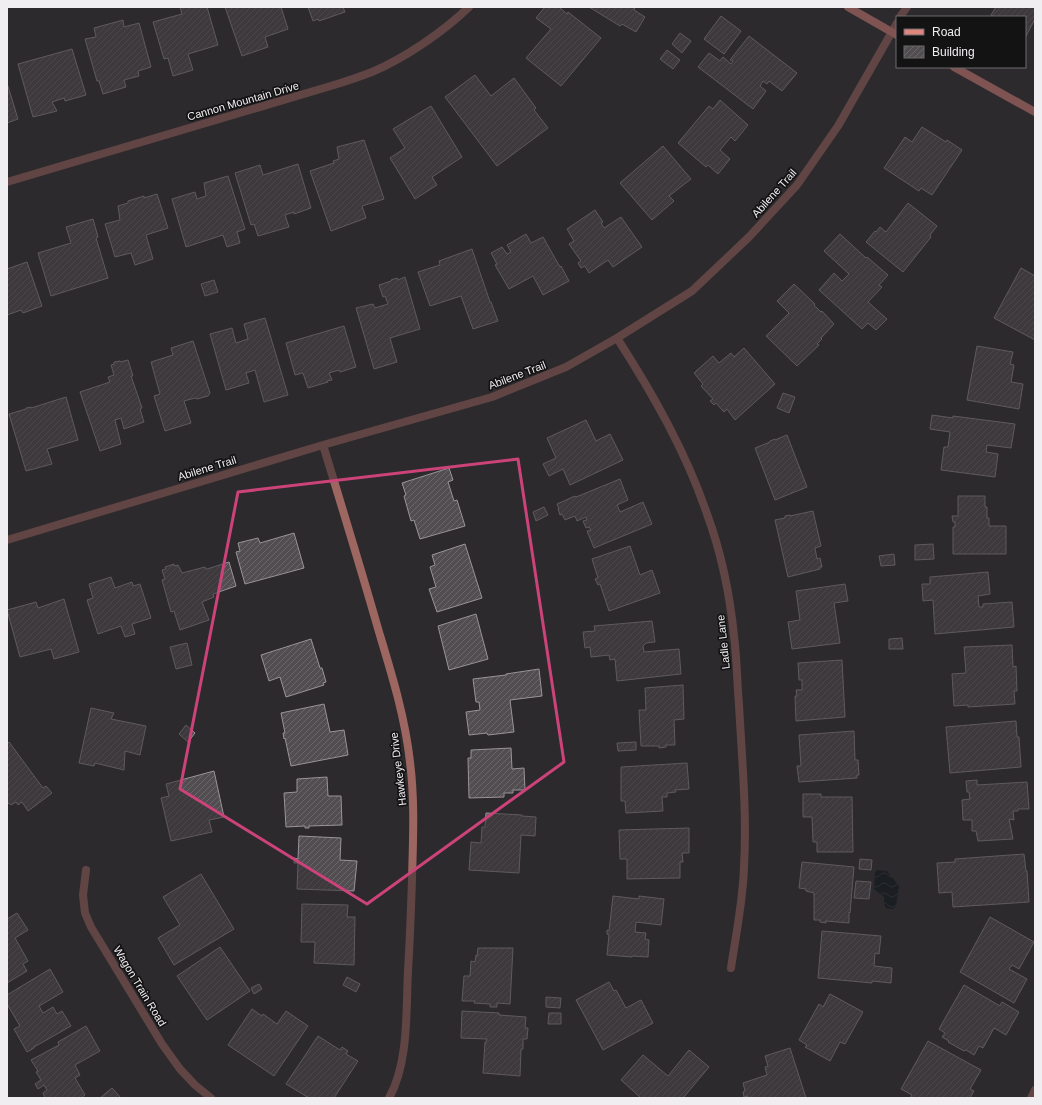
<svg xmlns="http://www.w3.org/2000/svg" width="1042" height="1105" font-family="Arial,sans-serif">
  <defs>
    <pattern id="water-waves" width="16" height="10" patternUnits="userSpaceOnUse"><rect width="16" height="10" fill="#051116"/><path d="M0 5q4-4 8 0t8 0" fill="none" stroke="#2a3438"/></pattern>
    <pattern id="building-hatch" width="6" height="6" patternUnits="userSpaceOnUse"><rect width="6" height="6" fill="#514d51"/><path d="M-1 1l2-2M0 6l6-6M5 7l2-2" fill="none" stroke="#6a676a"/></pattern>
  </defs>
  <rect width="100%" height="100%" fill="#2d2a2d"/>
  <path fill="url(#water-waves)" d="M877 870 887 871 899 886 896 906 893 909 886 908 884 904V897L874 889 875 872Z"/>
  <path fill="url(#building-hatch)" stroke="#989498" d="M180 7H207L218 45 188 54 193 70 173 76 168 58 164 59 153 22 182 14Z
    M225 7H281L288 29 265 37 268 47 242 56Z
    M308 7H343L345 12 319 21 318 19 313 21Z
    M545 7H559L567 14 568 12 601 38 561 86 526 58 551 29 536 18Z
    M589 7H635L634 10 645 17 636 32 622 24 620 26Z
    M996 7H1035V19L1025 38V17H994L991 15Z
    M721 16 741 31 724 54 704 39Z
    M123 20 124 27 139 23 151 67 138 71 139 76 124 80 126 87 103 94 99 81H97L85 39 96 37 94 28Z
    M680 33 691 41 682 53 672 44Z
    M749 36 797 73 782 91 769 81 767 84 763 81 760 86 766 91 753 109 698 67 709 53 720 61 723 57 731 64 733 61 730 60Z
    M72 49 86 95 65 101 64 98 52 102 57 111 33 117 18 64Z
    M667 50 680 60 673 69 660 59Z
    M475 75 491 96 514 78 536 108 534 110 548 128 497 166 445 97Z
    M7 83 18 119 7 123Z
    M720 100 748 125 735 141 731 137 720 150 730 159 718 174 708 165 706 167 678 143 709 106 713 109Z
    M431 106 462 157 432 177 437 185 415 199 390 158 405 148 393 129Z
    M922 127 946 142 947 140 962 150 932 195 921 188 919 191 884 168 905 137 912 142Z
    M364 140 384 199 362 206 366 218 331 231 310 171 334 163 333 161 339 159 337 147Z
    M663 146 691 179 669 196 674 201 652 220 620 183Z
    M298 164 311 208 294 214V212L285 215 289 227 258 236 254 224 251 225 235 173 260 165 263 175Z
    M228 176 245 229 237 232 240 243 227 247 223 235 186 247 172 199 195 192 197 199 206 196 204 183Z
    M157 194 168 228 146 235 153 259 135 265 131 253 115 257 105 224 120 220 118 206 128 203V201L144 196V198Z
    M908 203 937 226 930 235 931 237 903 272 866 242 875 231 876 232 880 227 886 232Z
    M595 210 603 222 601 223 604 228 621 217 642 247 613 267 608 260 589 273 585 266 581 268 578 263 581 261 569 244 574 241 567 229Z
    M93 219 98 237 96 238 108 278 51 296 38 253 71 243 66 227Z
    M526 234 531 243 543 237 560 267 561 266 569 281 543 295 533 276 509 289 495 265 497 264 491 253 502 247 507 254 511 252 507 245Z
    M840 234 866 258 867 257 888 275 879 285 882 287 868 302 887 319 876 330 868 323 862 329 819 290 834 273 842 281 849 274 824 251Z
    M472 249 490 302H491L498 321 473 329 461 296 430 306 418 272 440 265 439 261Z
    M27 262 42 306 23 313 21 310 7 315V269Z
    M1021 268 1035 276V340L994 318Z
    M405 277 420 329 390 338 397 362 374 369 356 308 373 304 375 308 388 304 385 296 383 297 379 285 391 281V280L397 278 398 280Z
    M214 280 218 292 205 296 201 284Z
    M794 284 815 304 814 305 821 312 822 311 834 324 821 338 822 339 817 344 819 345 797 366 766 336 789 313 777 301Z
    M265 318 288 395 264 402 255 370 246 373 249 383 226 390 210 334 232 328 236 343 248 339 244 324Z
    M344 326 356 367 340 372 339 370 329 373 332 380 327 381 328 382 308 388 303 373 295 375 286 343Z
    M193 341 210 393 208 396 197 399 195 398 184 401 191 423 165 431 154 396 160 394 151 362 173 355 171 348Z
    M977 346 1013 352 1010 364 1014 365 1011 382 1023 384 1019 409 967 400Z
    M744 348 775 384 735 420 727 409 724 412 716 403 714 405 710 401 713 399 701 386 703 384 694 373 713 356 719 363 731 353 734 357Z
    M128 360 133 376H131L142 408 140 409 144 422 124 429 121 418 115 420 121 444 100 451 80 392 110 382 108 377 114 375 111 365 114 364V362L120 361V362Z
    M783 393 795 397 789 413 777 408Z
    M66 397 78 440 47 449 52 464 26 471 9 414 26 409V408L31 407V408Z
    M932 415 953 418V416L1015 424 1011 448 987 445 986 452 998 454 995 477 941 470 944 447H948L950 432 930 429Z
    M586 420 596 441 610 434 623 460 570 485 563 469 549 476 543 464 556 458 547 438Z
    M787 435 807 487 775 500 755 448 770 442V441L775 439V440Z
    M449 468 453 480 448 482 454 501 457 500 465 526 420 539 414 520 411 521 404 496 406 495 402 483Z
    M620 479 628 500 617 505 620 512 643 502 652 524 594 548 587 531 591 530 589 527 586 528 583 521 587 520 586 517 577 521 575 516 565 520 562 514 560 515 558 509H559L557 504 575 496 576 497Z
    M958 496H985V507H987V518H989V526H1006V554H953V527H955V522H953L952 516H958Z
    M544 507 548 515 536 521 533 512Z
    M813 511 821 546 815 548 817 559 820 558 822 567H820V569L788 577 775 520 785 518V516L790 515V516Z
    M294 533 304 568 245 584 236 552 240 551 238 543 258 538 260 543Z
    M465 544 482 598 437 612 429 589 436 587 430 567 435 565 432 555Z
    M933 544 934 559 915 560V545Z
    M630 546 640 575 652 570 660 593 609 611 600 584 598 585 595 579 598 578 592 559Z
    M894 554 895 565 881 566 879 556Z
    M229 562 236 586 213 594 214 597 202 602 209 620 180 630 174 611 171 612 162 580 165 579 162 570 166 569 165 567 174 564V566L178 565 182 573 205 567 206 569H207Z
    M988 572 990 594 978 596 979 607H983V604L1012 602 1014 627 935 634 933 600 923 601 922 584H930V577Z
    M111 577 115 588 132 582 133 586 140 584 151 618 132 624 135 634 125 637 121 626 98 634 87 600 93 598 89 584Z
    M845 584 848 601 834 603 840 643 792 649 788 622 800 620 796 591Z
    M64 599 79 652 54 659 51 649 20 657 7 610 36 602 38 608Z
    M476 614 488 659 449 670 438 626Z
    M652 621 655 642 646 643 643 646 644 652 679 649 681 674 617 681 615 659 610 660 609 655 591 657 590 647 585 648 583 632 595 631 594 626Z
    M902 638 903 649H889V639Z
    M311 639 320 668H322L326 682 323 683 324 685 286 697 280 677 269 681 261 655Z
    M187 643 192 665 176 669 170 647Z
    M1012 645 1013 667 1016 666 1017 691H1014L1015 704 968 707V705L954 706 952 674 966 673 964 647Z
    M842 660 845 717 796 721 795 696H797L796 690H802V680H799L798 663Z
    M539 669 542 696 510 700 514 732 488 735 487 733 469 735 466 712 480 710 479 702H476L473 679 506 675V674Z
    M683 685 684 719 674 720 675 745H666V747L659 748V746H641L639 710H646L645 688Z
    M324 704 330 732 344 730 348 755 291 766 285 738 284 739 283 733H285L281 713Z
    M91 708 114 713 111 719 146 726 140 755 125 751 124 770 95 763 94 766 79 763Z
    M1016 721 1017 737H1019L1021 767 950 773 946 727Z
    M186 725 195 733 188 742 179 734Z
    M854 731 855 760H858L859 775H857V778L799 782 797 766H801L799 735Z
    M9 742 43 788 46 786 52 793 28 811 22 802 18 805 16 802 11 805 9 803 7 805V744Z
    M636 742V750L618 751 617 743Z
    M511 748 512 769 524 768 525 790H513V793H504V797L469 798 468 758H471V750Z
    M687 763 689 789 675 790 676 792 667 793V797H662L663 811 626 813 625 801H621V767Z
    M214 771 224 817 209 820 212 832 171 841 161 798 169 796 166 784Z
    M327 777 328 796H341L342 825 309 826V828H305V826L286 827 284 793 297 792V779Z
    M977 780V785L1027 782 1029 809H1018V811H1013L1014 820 1009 819 1013 839 978 841 976 831H972V820H963L962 800 970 799 969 792H967L966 781Z
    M803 794H821V797H852L853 852H817V842H813L812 817H803Z
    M486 813 522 815V816L536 817 535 836 521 835 519 873 469 870 471 842 481 843 482 827H485Z
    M689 828V853H682L683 862H680V878L627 879V859H620L619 830Z
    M299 836 341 838 340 860 357 861 354 891 297 889 298 863H294V858L298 859Z
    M1024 854 1026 871H1027L1029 902 953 907 952 892 939 893 937 863 955 862V859Z
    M860 859 872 860 871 870 859 869Z
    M802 862 854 867 850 913 849 912V923L826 921V923L820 922V920H814V893L806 891V889L799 888Z
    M201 874 234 929 174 965 158 938 180 925 163 897Z
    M856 881 871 882 869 899 854 898Z
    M613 896 639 899V896L664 899 661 925 636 922 635 932 646 933 645 939 649 940 648 957 632 956V957L607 955 609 935 607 934V930L609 931Z
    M302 904 348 905 347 917H355L354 965 314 963 315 942H301Z
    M17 913 28 930 15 938 28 961 23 964 27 971 7 983V919Z
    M990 917 1034 942 1019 969 1012 965 1009 969 1027 979 1014 1003 960 972Z
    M822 931 881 936 879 954 875 953 874 966 892 968 891 983 872 981V983L818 978Z
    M220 947 250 991 207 1020 177 976Z
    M478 948H513L510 1004 497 1003V1007H490V1004L474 1003 475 1001H462L464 976H470L471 961 475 962 476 955 477 956Z
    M50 969 63 992 39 1006 43 1013 53 1007 57 1014 62 1011 71 1026 34 1047V1048L27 1052 14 1029 20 1026 7 1004V995Z
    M347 977 360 984 356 992 343 985Z
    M609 982 614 991 616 990 626 1008 641 1000 653 1023 603 1050 576 1000Z
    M259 984 262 989 254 994 251 988Z
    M964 985 1000 1006 1002 1002 1019 1012 1006 1035 994 1028 983 1048 979 1046 974 1055 966 1050 964 1051 948 1042 949 1041 942 1037 945 1033 939 1029Z
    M830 994 863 1012 845 1044 840 1042 830 1061 805 1047 807 1045 799 1040 819 1004 823 1007Z
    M546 997 561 998 560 1008 546 1007Z
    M252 1009 262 1016 263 1014 277 1024 286 1011 308 1026 274 1076 228 1045Z
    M462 1011 499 1013V1015L526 1017 525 1028H528L527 1039H523V1049H521L520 1076 483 1073 485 1042H486L487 1039 461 1038Z
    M549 1013H561V1024H548Z
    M86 1026 100 1051 75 1065 80 1075 75 1078 85 1095 81 1098H45L43 1093 47 1090 44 1085 38 1089 35 1084 41 1080 36 1072 38 1071 31 1060 59 1045 58 1042Z
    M318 1036 340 1050 342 1047 348 1051 346 1054 358 1061 334 1098H309L286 1084Z
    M928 1041 981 1070 970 1089 974 1091 970 1098H910L912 1095 901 1089Z
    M790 1048 806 1098H748V1096L744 1097 743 1092 745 1091 743 1083 767 1075 765 1067 768 1066 765 1056Z
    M689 1050 709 1067 683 1098H641L621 1080 643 1055 668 1076Z
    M112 1088 121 1098H100Z"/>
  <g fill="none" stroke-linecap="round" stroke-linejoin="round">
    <path stroke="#9e6660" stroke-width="8" d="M900 17 907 7
      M7 182 334 85C347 81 359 77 372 72 405 58 443 32 469 7
      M617 338C653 394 686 452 707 514 721 552 730 596 734 636 737 659 737 682 739 705 742 759 747 813 744 867 743 901 736 934 731 968
      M323 445C342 507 361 569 379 632 392 675 405 717 410 762 415 802 413 840 412 879 411 909 410 940 408 970 406 1009 409 1063 389 1098
      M7 540 323 445 492 397 566 367 617 338 692 291 749 237 797 185 838 126 897 23
      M86 870 83 895 85 913 91 927 162 1044 180 1069 195 1085 211 1098
      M1031 1098 1035 1090"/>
    <path stroke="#df867e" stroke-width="8" d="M848 7 897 35
      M954 67 1035 112"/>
  </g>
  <path d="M0 0H1042V1105H0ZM518 459 564 762 367 904 180 789 238 492Z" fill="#2d2a2d" fill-opacity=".55" fill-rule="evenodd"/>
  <path fill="none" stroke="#cb4379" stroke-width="3" stroke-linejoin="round" d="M518 459 564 762 367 904 180 789 238 492Z"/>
  <g text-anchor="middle" stroke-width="3.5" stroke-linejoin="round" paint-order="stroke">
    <g font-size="11" fill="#f1eef1" stroke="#141314">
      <text transform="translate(243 101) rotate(-16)" y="4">Cannon Mountain Drive</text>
      <text transform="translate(774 193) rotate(-48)" y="4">Abilene Trail</text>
      <text transform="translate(517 375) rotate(-21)" y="4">Abilene Trail</text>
      <text transform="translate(207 468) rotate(-17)" y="4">Abilene Trail</text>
      <text transform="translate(723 642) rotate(-96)" y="4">Ladle Lane</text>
      <text transform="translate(398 769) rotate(-97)" y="4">Hawkeye Drive</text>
      <text transform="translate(140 986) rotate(59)" y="4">Wagon Train Road</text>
    </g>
  </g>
  <rect width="1042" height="1105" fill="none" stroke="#f1eef1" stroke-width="16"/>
  <rect x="896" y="16" width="130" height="52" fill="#141314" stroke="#6c6b6c"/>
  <rect x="904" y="29" width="20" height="6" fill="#df867e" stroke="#6c6b6c"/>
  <text x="932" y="36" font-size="12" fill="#f1eef1">Road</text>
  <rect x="904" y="46" width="20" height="12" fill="url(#building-hatch)" stroke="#6c6b6c"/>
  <text x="932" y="56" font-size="12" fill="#f1eef1">Building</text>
</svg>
